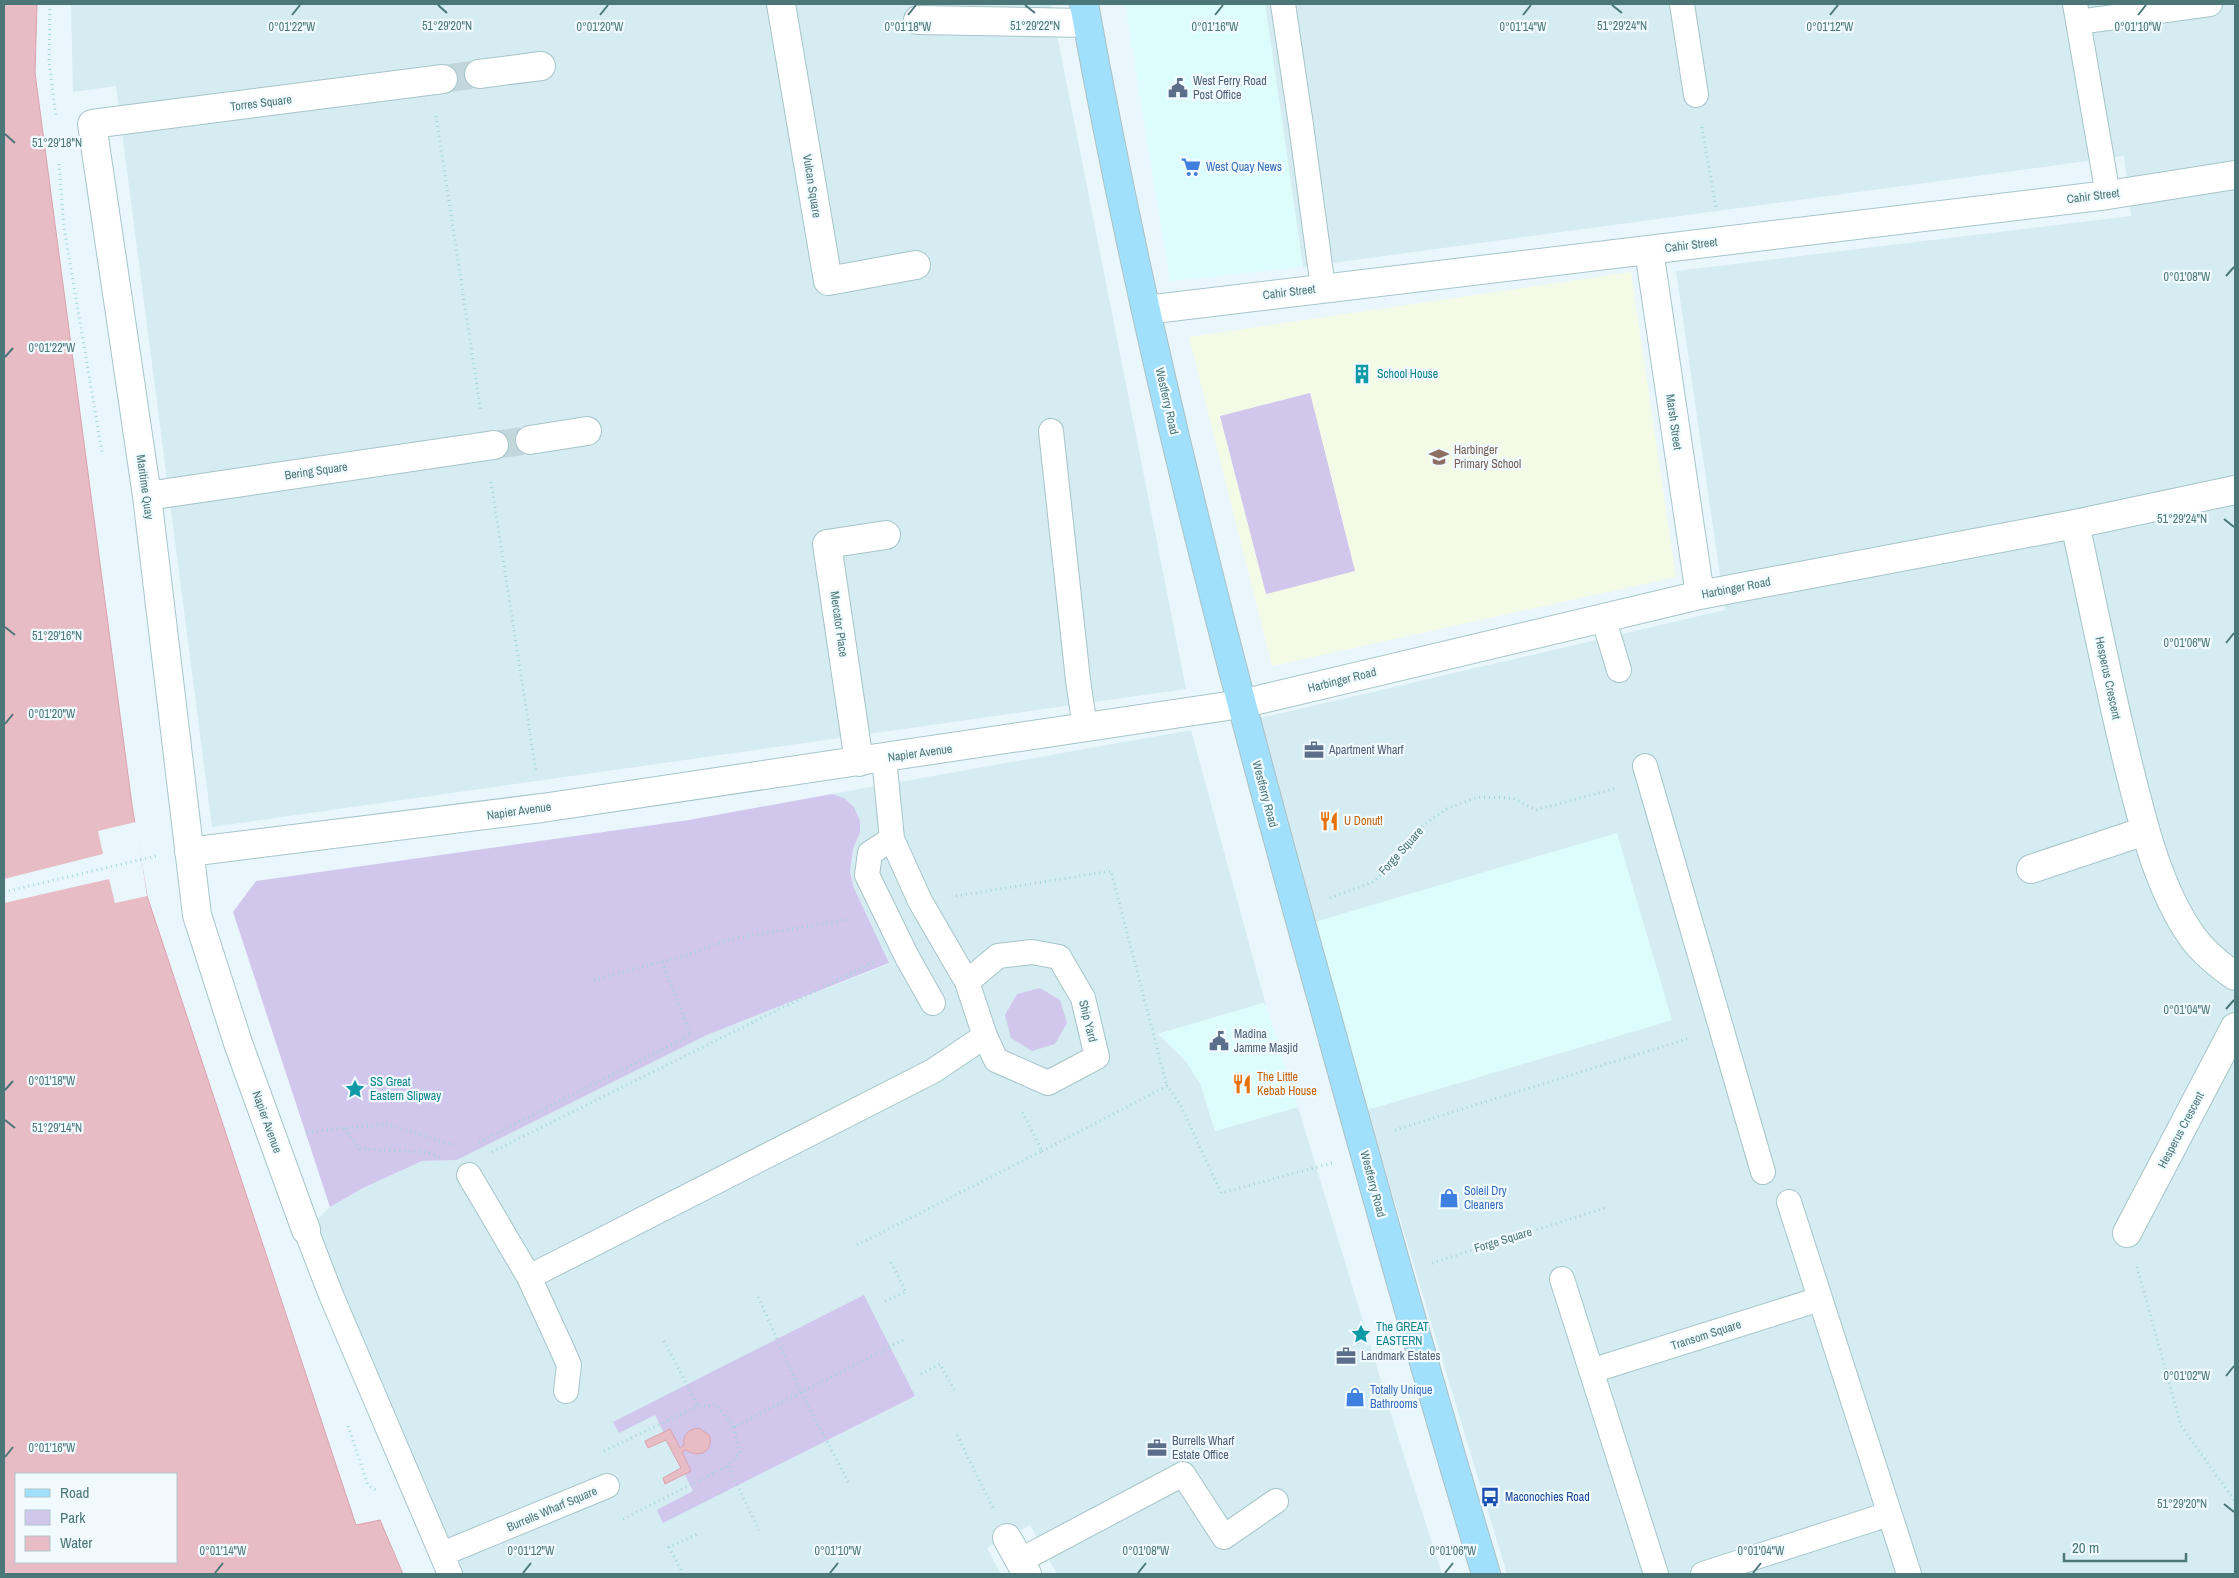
<svg xmlns="http://www.w3.org/2000/svg" width="2239" height="1578" font-family="'Archivo Narrow',sans-serif">
  <rect width="100%" height="100%" fill="#e9f7fd"/>
  <path fill="#d4ecf2" d="M71 4H1051L1186 689 212 827 116 86 73 92Z
    M1265 4H2235V1574H1507L1367 1110 1672 1020 1311 923 1260 718 1725 610 1676 271 2131 216 2124 156 1303 267Z
    M1191 730 1266 1006 1263 1003 1158 1034 1186 1061 1201 1085 1215 1131 1298 1107 1399 1440 1442 1574H1057L1030 1525 987 1548 1001 1574H450L306 1230 330 1207 363 1188 422 1161 457 1160 707 1035 889 964 854 888 850 872 853 849 860 833 844 798 832 794Z"/>
  <path fill="#ddfdfd" d="M1125 4H1265L1303 267 1170 281Z
    M1617 833 1672 1020 1367 1110 1311 923Z
    M1263 1003 1266 1006 1298 1107 1215 1131 1201 1085 1186 1061 1158 1034Z"/>
  <path fill="#f3fae6" d="M1631 272 1676 577 1272 666 1189 337Z"/>
  <path fill="#d1c6ec" d="M1310 393 1355 571 1266 594 1220 416Z
    M832 794 844 798 854 807 860 821V833L853 849 850 872 854 888 889 963 707 1035 457 1160 422 1161 363 1188 330 1207 233 912 256 881 689 820Z
    M1040 988 1060 1000 1067 1023 1055 1044 1032 1051 1011 1038 1005 1015 1017 994Z
    M864 1295 915 1396 663 1523 657 1510 693 1491 655 1415 619 1433 613 1422Z"/>
  <path fill="#e8bcc4" stroke="#daa2ab" fill-rule="evenodd" d="M4 4H37L35 73 132 805 147 896 356 1525 380 1520 403 1574H4ZM16 1474H176V1562H16Z
    M699 1428 709 1435C715 1451 699 1459 686 1450L682 1452 691 1471 665 1484 663 1478 681 1468 666 1440 648 1448 645 1441 670 1429 680 1448 684 1445C682 1435 689 1429 699 1428Z"/>
  <path fill="#e9f7fd" d="M136 822 147 896 115 903 109 879 4 903V879L103 854 98 831Z"/>
  <g fill="none" stroke-linecap="round" stroke-linejoin="round">
    <path stroke="#c2d7dc" stroke-width="28" stroke-dasharray="28 14" stroke-linecap="butt" d="M443 79 479 74
      M494 445 530 440"/>
    <defs>
      <path id="service" d="M1283 4 1301 125 1323 288
        M1682 4 1696 95
        M2075 4 2108 195
        M2078 22 2210 4
        M1051 431 1078 680 1085 728
        M1603 617 1619 670
        M884 758 892 839 920 901 967 982 998 956 1032 952 1059 957 1083 998 1097 1057 1048 1083 996 1060 985 1036 967 982
        M1645 766 1763 1172
        M892 839 870 853 867 875 907 957 933 1003
        M469 1175 529 1277 562 1349 569 1365 566 1391
        M1789 1202 1909 1574
        M306 1230 331 1295 450 1574
        M529 1277 933 1071 985 1036
        M1562 1279 1656 1574
        M1591 1371 1820 1299
        M442 1554 607 1486
        M1019 1561 1183 1474 1224 1537 1276 1501
        M1703 1574 1889 1514"/>
      <path id="minor" d="M781 4 828 281 916 265
        M918 20 1087 23
        M479 74 541 66
        M1649 250 1700 595
        M1146 310 2108 195 2235 175
        M530 440 587 431
        M147 496 494 445
        M2075 524C2093 605 2109 688 2129 768 2143 824 2158 887 2191 935 2202 951 2219 965 2235 976
        M859 762 827 544 886 535
        M189 852 542 808 1241 704 1700 595 2075 524 2235 490
        M2031 869 2145 831
        M306 1230 238 1043 197 915 147 496 92 124 443 79
        M2127 1233 2235 1027
        M1007 1538 1027 1574"/>
      <path id="primary" d="M1084 4C1145 343 1232 678 1325 1010 1377 1199 1430 1387 1486 1574"/>
    </defs>
    <use href="#service" stroke="#a6c5c9" stroke-width="26"/>
    <use href="#minor" stroke="#a6c5c9" stroke-width="30"/>
    <use href="#primary" stroke="#acc0c1" stroke-width="30"/>
    <path stroke="#a2d5d9" stroke-width="3" stroke-dasharray="1 4" stroke-linecap="butt" d="M50 4 49 61 56 118
      M436 116 481 412
      M1702 127 1716 208
      M59 164 64 228 102 452
      M491 482 536 772
      M4 892 156 856
      M956 896 1111 871 1167 1086
      M1330 898 1375 881 1423 825 1448 808 1479 797 1513 798 1536 810 1617 788
      M594 980 684 956 730 939 851 919
      M344 1129 360 1149 427 1152 442 1158
      M1395 1130 1690 1038
      M307 1132 386 1124 454 1145
      M479 1142 691 1035 662 962
      M1042 1151 1167 1086 1180 1104 1221 1193 1332 1163
      M492 1152 874 962
      M857 1245 1042 1151 1021 1109
      M1432 1263 1608 1207
      M2137 1267 2181 1426 2235 1501
      M758 1297 801 1392 850 1485
      M885 1301 906 1292 891 1262
      M664 1341 698 1406
      M921 1374 940 1364 956 1393
      M348 1426 368 1485 377 1491
      M734 1427 740 1453 728 1466 759 1530
      M957 1435 993 1508
      M604 1451 698 1406 717 1405 734 1427 903 1340
      M623 1519 728 1466
      M681 1570 669 1547 700 1533"/>
    <use href="#service" stroke="#fff" stroke-width="24"/>
    <use href="#minor" stroke="#fff" stroke-width="28"/>
    <use href="#primary" stroke="#a1e0fd" stroke-width="28"/>
  </g>
  <path fill="none" stroke="#4b7779" stroke-width="2" d="M438 5 447 13M1025 5 1035 13M1612 5 1622 13M292 15 300 5M600 15 608 5M908 15 916 5M1215 15 1223 5M1523 15 1531 5M1830 15 1838 5M2138 15 2146 5M5 134 15 143M2226 276 2234 267M5 357 13 348M2224 519 2234 527M5 627 15 635M2226 643 2234 633M5 724 13 714M2226 1009 2234 1000M5 1090 13 1081M5 1120 15 1128M2226 1376 2234 1366M5 1457 13 1447M2224 1504 2234 1512M215 1573 223 1563M523 1573 531 1563M830 1573 838 1563M1138 1573 1146 1563M1445 1573 1453 1563M1753 1573 1761 1563"/>
  <defs>
    <symbol id="civic-bare" viewBox="-9 -9 18 18"><path d="M-.6-6.5H3V-4.5H.6V-3L4-1V1h2V6H-6V1h2V-1L-.6-3ZM-1.2 2.5V6h2.4V2.5Z" fill="#5c6f8a" stroke="#f1fbff" stroke-width="2.5" paint-order="stroke"/></symbol>
    <symbol id="supermarket-bare" viewBox="-9 -9 18 18"><path d="M-6-5.5h2.5l.6 2H6L4.5 2H-2.5L-4.4-4H-6ZM-1.5 3.2a1.3 1.3 0 1 0 .1 0ZM3 3.2a1.3 1.3 0 1 0 .1 0Z" fill="#3f7fe0" stroke="#f1fbff" stroke-width="2.5" paint-order="stroke"/></symbol>
    <symbol id="building-bare" viewBox="-9 -9 18 18"><path d="M-4-6H4V6H1V3H-1V6H-4ZM-2.5-4.3h1.7v1.8h-1.7ZM.8-4.3h1.7v1.8H.8ZM-2.5-1h1.7V.8h-1.7ZM.8-1h1.7V.8H.8Z" fill="#0f9aa8" stroke="#f1fbff" stroke-width="2.5" paint-order="stroke"/></symbol>
    <symbol id="school-bare" viewBox="-9 -9 18 18"><path d="M0-5L7-2L0 1L-7-2ZM-4 1L0 2.5L4 1V4Q0 6-4 4Z" fill="#8d6e63" stroke="#f1fbff" stroke-width="2.5" paint-order="stroke"/></symbol>
    <symbol id="office-bare" viewBox="-9 -9 18 18"><path d="M-6-3h4V-5.5h4V-3h4V5H-6ZM-1-4.5V-3h2v-1.5ZM-6 0V1H6V0Z" fill="#5c6f8a" stroke="#f1fbff" stroke-width="2.5" paint-order="stroke"/></symbol>
    <symbol id="restaurant-bare" viewBox="-9 -9 18 18"><path d="M-5-6h1v4h1v-4h1v4h1v-4h1v5L-1.5 .5V6h-2V.5L-5-1ZM5-6V6H3V1.5H1.5Q1.5-4 5-6Z" fill="#e8710a" stroke="#f1fbff" stroke-width="2.5" paint-order="stroke"/></symbol>
    <symbol id="sight-bare" viewBox="-9 -9 18 18"><path d="M0-6L1.8-2.2L6-1.7L2.9 1.2L3.7 5.4L0 3.3L-3.7 5.4L-2.9 1.2L-6-1.7L-1.8-2.2Z" fill="#0f9aa8" stroke="#f1fbff" stroke-width="2.5" paint-order="stroke"/></symbol>
    <symbol id="shop-bare" viewBox="-9 -9 18 18"><path d="M-5-2.5h2.3a2.7 3.5 0 0 1 5.4 0H5L5.5 6h-11ZM-1.5-2.5h3a1.5 2.3 0 0 0-3 0Z" fill="#3f7fe0" stroke="#f1fbff" stroke-width="2.5" paint-order="stroke"/></symbol>
    <symbol id="bus-bare" viewBox="-9 -9 18 18"><path d="M-5-6H5V4H4V6H2V4H-2V6H-4V4H-5ZM-3.5-4V0h7V-4ZM-3.5 1.2v1.5H-2V1.2ZM2 1.2v1.5H3.5V1.2Z" fill="#1a4fb4" stroke="#f1fbff" stroke-width="2.5" paint-order="stroke"/></symbol>
  </defs>
  <g fill-rule="evenodd">
    <use href="#civic-bare" x="1164" y="74" width="28" height="28"/>
    <use href="#supermarket-bare" x="1177" y="153" width="28" height="28"/>
    <use href="#building-bare" x="1348" y="360" width="28" height="28"/>
    <use href="#school-bare" x="1425" y="443" width="28" height="28"/>
    <use href="#office-bare" x="1300" y="736" width="28" height="28"/>
    <use href="#restaurant-bare" x="1315" y="807" width="28" height="28"/>
    <use href="#civic-bare" x="1205" y="1027" width="28" height="28"/>
    <use href="#restaurant-bare" x="1228" y="1070" width="28" height="28"/>
    <use href="#sight-bare" x="341" y="1075" width="28" height="28"/>
    <use href="#shop-bare" x="1435" y="1184" width="28" height="28"/>
    <use href="#sight-bare" x="1347" y="1320" width="28" height="28"/>
    <use href="#office-bare" x="1332" y="1342" width="28" height="28"/>
    <use href="#shop-bare" x="1341" y="1383" width="28" height="28"/>
    <use href="#office-bare" x="1143" y="1434" width="28" height="28"/>
    <use href="#bus-bare" x="1476" y="1483" width="28" height="28"/>
  </g>
  <g text-anchor="middle" stroke-width="4.5" stroke-linejoin="round" paint-order="stroke">
    <g font-size="12" fill="#4e5e75" stroke="#f1fbff" text-anchor="start">
      <text x="1193" y="85">West Ferry Road<tspan x="1193" dy="14">Post Office</tspan></text>
      <text x="1329" y="754">Apartment Wharf</text>
      <text x="1234" y="1038">Madina<tspan x="1234" dy="14">Jamme Masjid</tspan></text>
      <text x="1361" y="1360">Landmark Estates</text>
      <text x="1172" y="1445">Burrells Wharf<tspan x="1172" dy="14">Estate Office</tspan></text>
    </g>
    <g font-size="12" fill="#4b7779" stroke="#f1fbff">
      <text transform="translate(261 103) rotate(-7)" y="4">Torres Square</text>
      <text transform="translate(812 186) rotate(81)" y="4">Vulcan Square</text>
      <text transform="translate(2093 196) rotate(-7)" y="4">Cahir Street</text>
      <text transform="translate(1691 245) rotate(-7)" y="4">Cahir Street</text>
      <text transform="translate(1289 292) rotate(-7)" y="4">Cahir Street</text>
      <text transform="translate(1167 401) rotate(77)" y="4">Westferry Road</text>
      <text transform="translate(1674 422) rotate(82)" y="4">Marsh Street</text>
      <text transform="translate(316 471) rotate(-8)" y="4">Bering Square</text>
      <text transform="translate(145 487) rotate(82)" y="4">Maritime Quay</text>
      <text transform="translate(1736 588) rotate(-11)" y="4">Harbinger Road</text>
      <text transform="translate(839 624) rotate(82)" y="4">Mercator Place</text>
      <text transform="translate(2108 678) rotate(78)" y="4">Hesperus Crescent</text>
      <text transform="translate(1342 680) rotate(-14)" y="4">Harbinger Road</text>
      <text transform="translate(920 753) rotate(-8)" y="4">Napier Avenue</text>
      <text transform="translate(1265 794) rotate(75)" y="4">Westferry Road</text>
      <text transform="translate(519 811) rotate(-8)" y="4">Napier Avenue</text>
      <text transform="translate(1401 851) rotate(-48)" y="4">Forge Square</text>
      <text transform="translate(1088 1021) rotate(76)" y="4">Ship Yard</text>
      <text transform="translate(267 1122) rotate(70)" y="4">Napier Avenue</text>
      <text transform="translate(2181 1130) rotate(-62)" y="4">Hesperus Crescent</text>
      <text transform="translate(1373 1184) rotate(75)" y="4">Westferry Road</text>
      <text transform="translate(1503 1240) rotate(-17)" y="4">Forge Square</text>
      <text transform="translate(1706 1335) rotate(-18)" y="4">Transom Square</text>
      <text transform="translate(552 1509) rotate(-23)" y="4">Burrells Wharf Square</text>
    </g>
    <g font-size="12" fill="#366cbe" stroke="#f1fbff" text-anchor="start">
      <text x="1206" y="171">West Quay News</text>
      <text x="1464" y="1195">Soleil Dry<tspan x="1464" dy="14">Cleaners</tspan></text>
      <text x="1370" y="1394">Totally Unique<tspan x="1370" dy="14">Bathrooms</tspan></text>
    </g>
    <g font-size="12" fill="#0d838f" stroke="#f1fbff" text-anchor="start">
      <text x="1377" y="378">School House</text>
      <text x="370" y="1086">SS Great<tspan x="370" dy="14">Eastern Slipway</tspan></text>
      <text x="1376" y="1331">The GREAT<tspan x="1376" dy="14">EASTERN</tspan></text>
    </g>
    <g font-size="12" fill="#785e54" stroke="#f1fbff" text-anchor="start">
      <text x="1454" y="454">Harbinger<tspan x="1454" dy="14">Primary School</tspan></text>
    </g>
    <g font-size="12" fill="#c56008" stroke="#f1fbff" text-anchor="start">
      <text x="1344" y="825">U Donut!</text>
      <text x="1257" y="1081">The Little<tspan x="1257" dy="14">Kebab House</tspan></text>
    </g>
    <g font-size="12" fill="#164399" stroke="#f1fbff" text-anchor="start">
      <text x="1505" y="1501">Maconochies Road</text>
    </g>
  </g>
  <g font-size="12" text-anchor="middle" fill="#4b7779" stroke="#f1fbff" stroke-width="4.5" stroke-linejoin="round" paint-order="stroke">
    <text x="447" y="30">51°29'20"N</text>
    <text x="1035" y="30">51°29'22"N</text>
    <text x="1622" y="30">51°29'24"N</text>
    <text x="292" y="31">0°01'22"W</text>
    <text x="600" y="31">0°01'20"W</text>
    <text x="908" y="31">0°01'18"W</text>
    <text x="1215" y="31">0°01'16"W</text>
    <text x="1523" y="31">0°01'14"W</text>
    <text x="1830" y="31">0°01'12"W</text>
    <text x="2138" y="31">0°01'10"W</text>
    <text x="57" y="147">51°29'18"N</text>
    <text x="2187" y="281">0°01'08"W</text>
    <text x="52" y="352">0°01'22"W</text>
    <text x="2182" y="523">51°29'24"N</text>
    <text x="57" y="640">51°29'16"N</text>
    <text x="2187" y="647">0°01'06"W</text>
    <text x="52" y="718">0°01'20"W</text>
    <text x="2187" y="1014">0°01'04"W</text>
    <text x="52" y="1085">0°01'18"W</text>
    <text x="57" y="1132">51°29'14"N</text>
    <text x="2187" y="1380">0°01'02"W</text>
    <text x="52" y="1452">0°01'16"W</text>
    <text x="2182" y="1508">51°29'20"N</text>
    <text x="223" y="1555">0°01'14"W</text>
    <text x="531" y="1555">0°01'12"W</text>
    <text x="838" y="1555">0°01'10"W</text>
    <text x="1146" y="1555">0°01'08"W</text>
    <text x="1453" y="1555">0°01'06"W</text>
    <text x="1761" y="1555">0°01'04"W</text>
  </g>
  <rect width="2239" height="1578" fill="none" stroke="#4b7779" stroke-width="10"/>
  <rect x="15" y="1473" width="162" height="90" fill="#f1fbff" stroke="#afc6c9"/>
  <rect x="25" y="1489" width="25" height="8" fill="#a1e0fd" stroke="#afc6c9"/>
  <text x="60" y="1498" font-size="15" fill="#4b7779">Road</text>
  <rect x="25" y="1510" width="25" height="15" fill="#d1c6ec" stroke="#afc6c9"/>
  <text x="60" y="1523" font-size="15" fill="#4b7779">Park</text>
  <rect x="25" y="1536" width="25" height="15" fill="#e8bcc4" stroke="#afc6c9"/>
  <text x="60" y="1548" font-size="15" fill="#4b7779">Water</text>
  <path d="M2064 1553v8h122v-8" fill="none" stroke="#4b7779" stroke-width="2.5"/>
  <text x="2072" y="1553" font-size="15" fill="#4b7779" stroke="#f1fbff" stroke-width="4" paint-order="stroke">20 m</text>
</svg>
